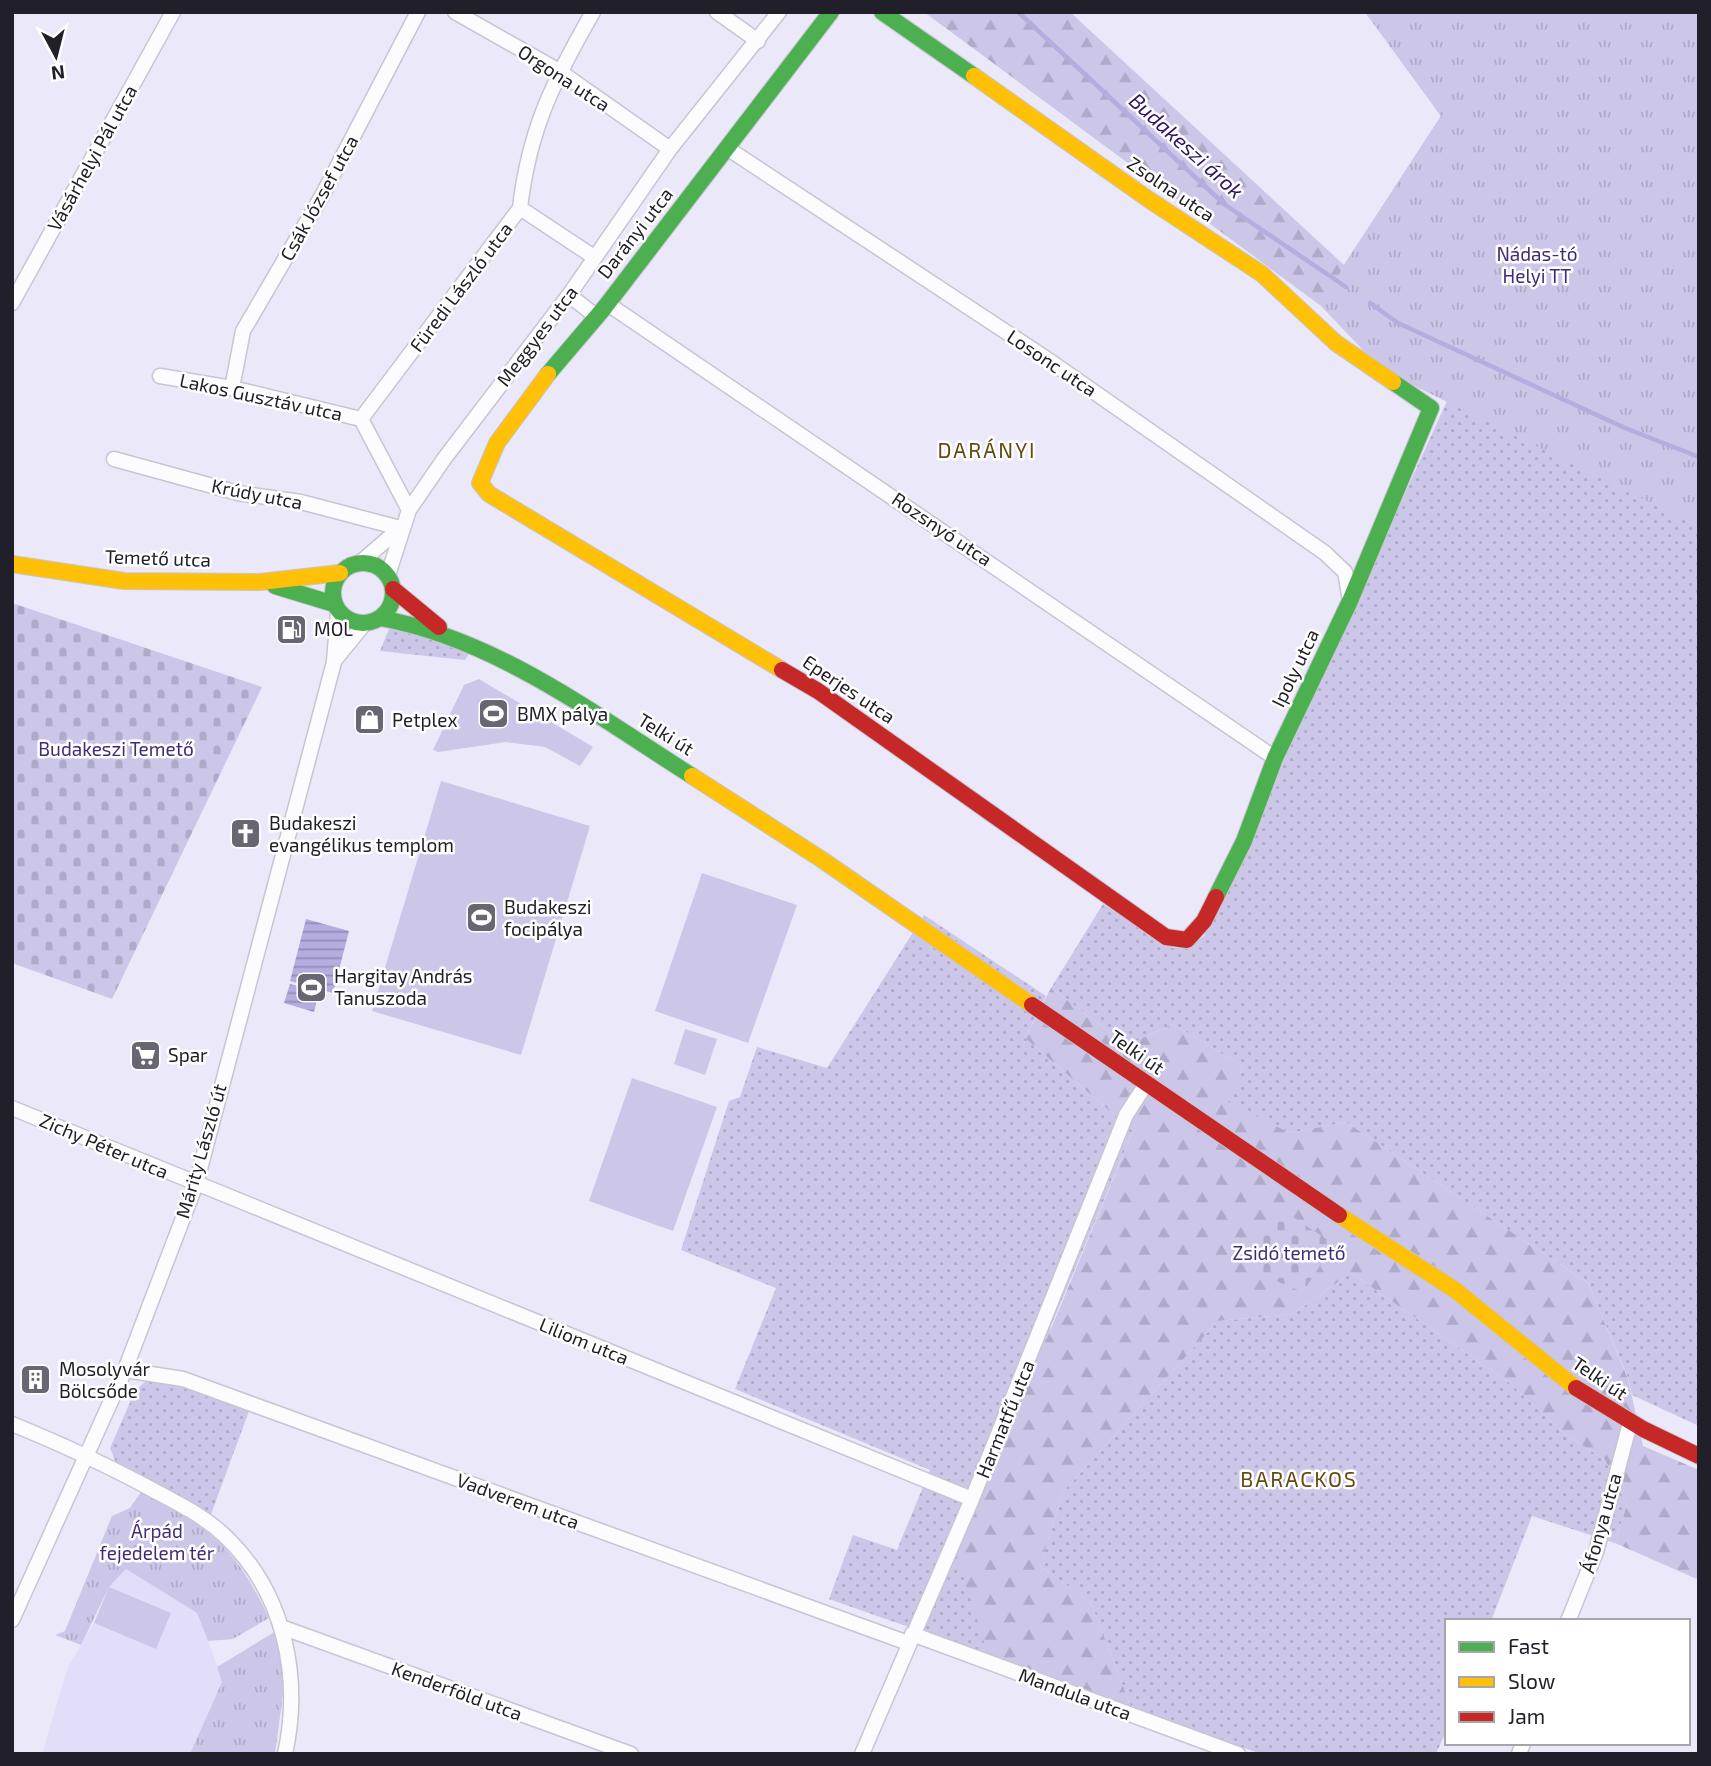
<svg xmlns="http://www.w3.org/2000/svg" width="1711" height="1766" font-family="'Exo 2',sans-serif">
  <defs>
    <pattern id="grass-dots" width="8" height="8" patternUnits="userSpaceOnUse" patternTransform="scale(1.75)"><rect width="8" height="8" fill="#ccc6e9"/><path d="M2 2h.1M6 6h.1" fill="none" stroke="#afaac8" stroke-width="1.8" stroke-linecap="round"/></pattern>
    <pattern id="forest-firs" width="22" height="20" patternUnits="userSpaceOnUse" patternTransform="scale(1.75)"><rect width="22" height="20" fill="#ccc6e9"/><path d="M5 1l3.5 6h-7zM16 11l3.5 6h-7z" fill="#afaac8"/></pattern>
    <pattern id="cemetery-stones" width="16" height="16" patternUnits="userSpaceOnUse" patternTransform="scale(1.75)"><rect width="16" height="16" fill="#ccc6e9"/><path d="M2 7V4a2 2 0 0 1 4 0v3zM10 15v-3a2 2 0 0 1 4 0v3z" fill="#afaac8"/></pattern>
    <pattern id="park-tufts" width="24" height="20" patternUnits="userSpaceOnUse" patternTransform="scale(1.75)"><rect width="24" height="20" fill="#ccc6e9"/><path d="M3 7l-1-3M5 7V3M7 7l1-3M15 17l-1-3M17 17v-4M19 17l1-3" fill="none" stroke="#afaac8"/></pattern>
    <pattern id="water-rules" width="6" height="5" patternUnits="userSpaceOnUse" patternTransform="scale(1.75)"><rect width="6" height="5" fill="#b5acdf"/><path d="M0 2.5h6" fill="none" stroke="#938cb5"/></pattern>
  </defs>
  <rect width="100%" height="100%" fill="#ebe8f9"/>
  <path fill="#e2defa" d="M126 1569 197 1613 211 1648 222 1682 190 1754H42L68 1667 94 1623 109 1587Z"/>
  <path fill="url(#grass-dots)" d="M1447 401 1699 527V1426L1632 1395 1628 1378 1588 1283 1346 1122 1290 1133 1227 1102 1244 1067 1173 1024 1127 1045 1051 988 1103 904 1173 948 1189 947 1204 936Z
    M389 629 417 631 470 652 465 660 380 651Z
    M924 915 1046 996 1025 1038 1133 1131 1051 1326 988 1655 829 1599 853 1535 897 1550 930 1470 735 1389 776 1288 681 1250 729 1101 740 1097 757 1047 827 1068Z
    M1351 1273 1511 1384 1565 1434 1605 1460 1627 1505 1615 1543 1532 1516 1491 1621H1447V1729L1436 1754H1261L1131 1707 1091 1603 1040 1566 1063 1492 1218 1321 1293 1314Z
    M148 1379H158L249 1411 210 1517 116 1463 110 1448 135 1391Z"/>
  <path fill="url(#forest-firs)" d="M924 12H1070L1344 265 1441 116 1365 12H1699V527L1381 369 1321 306Z
    M1051 988 1127 1045 1173 1024 1244 1067 1228 1102 1290 1133 1346 1122 1588 1283 1628 1379 1643 1446 1699 1470V1580L1615 1543 1627 1505 1605 1460 1565 1434 1511 1384 1351 1273 1293 1314 1218 1321 1063 1492 1040 1566 1091 1603 1131 1707 988 1655 957 1556 1133 1131 1025 1038Z"/>
  <path fill="url(#cemetery-stones)" d="M12 603 262 687 112 999 12 963Z
    M1276 1206 1334 1244 1303 1292 1246 1269Z"/>
  <path fill="url(#park-tufts)" d="M1365 12H1699V527L1381 369 1322 306 1344 265 1441 116Z
    M143 1489C208 1526 237 1549 269 1618L233 1639 208 1641 197 1613 126 1569 109 1587 81 1645 55 1635 65 1631 112 1516 130 1508Z
    M276 1631 285 1679 275 1754H190L222 1682 217 1667Z"/>
  <path fill="#ccc6e9" d="M479 679 593 747 580 766 545 747 506 742 438 752 433 750 464 685Z
    M441 781 590 826 521 1055 372 1011Z
    M702 873 797 905 748 1043 655 1011Z
    M685 1029 717 1039 705 1075 674 1064Z
    M632 1078 717 1107 673 1231 589 1201Z
    M109 1587 171 1613 156 1649 94 1623Z"/>
  <path fill="url(#water-rules)" d="M306 919 349 931 333 993 290 981Z
    M290 984 319 992 314 1012 284 1003Z"/>
  <g fill="none" stroke-linecap="round" stroke-linejoin="round">
    <path stroke="#b5acdf" stroke-width="4.5" d="M1018 12 1224 204 1346 287
      M1370 303 1398 323 1625 428 1699 457"/>
    <defs>
      <path id="street" d="M455 12 559 71 670 149
        M717 12 758 41
        M727 148 1044 357 1325 553 1345 572 1350 600
        M520 208 594 257
        M569 295 597 317
        M12 303 173 12
        M608 304C830 455 1053 605 1275 758
        M160 376 232 388 361 419
        M232 388 243 331 323 194 418 12
        M114 459 238 493 301 502 400 528
        M409 510 361 419 520 208C529 129 554 80 593 12
        M361 562 399 529
        M388 575 409 510 444 459 569 295 670 149 779 12
        M334 661 365 623
        M12 1108 972 1499
        M125 1370 183 1379 908 1643
        M12 1424C61 1444 107 1465 153 1490 178 1503 205 1517 225 1536 284 1592 302 1676 285 1754
        M12 1620 125 1370 196 1184 334 662 338 611
        M1568 1621 1596 1552 1630 1423
        M284 1628 631 1754
        M912 1634 1238 1754
        M862 1754 972 1499 1126 1115 1146 1084
        M1519 1754 1523 1743"/>
      <path id="fast" d="M882 12 974 76
        M548 374 605 307 831 12
        M333 593a30 30 0 1 1 60 0a30 30 0 1 1-60 0Z
        M275 586 334 604
        M380 618C496 639 594 714 692 776
        M1216 897 1244 841 1275 758 1350 601 1431 408 1393 382"/>
      <path id="slow" d="M974 76 1148 199 1262 274 1336 343 1393 382
        M548 374 497 443 480 483 489 494 782 670
        M12 564 124 581 260 582 340 573
        M692 776 821 859 1032 1005
        M1339 1215 1455 1290 1576 1388"/>
      <path id="jam" d="M393 589 439 627
        M782 670 818 691 1166 937 1187 940 1204 921 1216 897
        M1032 1005 1339 1215
        M1576 1388 1643 1429 1699 1456"/>
    </defs>
    <use href="#street" stroke="#c7c5d2" stroke-width="17"/>
    <use href="#fast" stroke="#c7c5d2" stroke-width="18"/>
    <use href="#slow" stroke="#c7c5d2" stroke-width="18"/>
    <use href="#jam" stroke="#c7c5d2" stroke-width="18"/>
    <use href="#street" stroke="#fcfcfe" stroke-width="14"/>
    <use href="#fast" stroke="#4caf50" stroke-width="16"/>
    <use href="#slow" stroke="#ffc107" stroke-width="16"/>
    <use href="#jam" stroke="#c62828" stroke-width="16"/>
  </g>
  <defs>
    <symbol id="fuel-square" viewBox="-11 -11 22 22"><rect x="-9" y="-9" width="18" height="18" rx="4" fill="#686672" stroke="#fff"/><path d="M-5.5-6h7V0h2V4h1.3V-2.5L3-4.5l.8-.8L6-3V5H2.5V1h-1V6h-7ZM-4.2-4.7v3.2H.2V-4.7Z" fill="#fff"/></symbol>
    <symbol id="stadium-square" viewBox="-11 -11 22 22"><rect x="-9" y="-9" width="18" height="18" rx="4" fill="#686672" stroke="#fff"/><path d="M0-5a6.5 5 0 1 0 0 10a6.5 5 0 1 0 0-10ZM-3.5-1.8h7v3.6h-7Z" fill="#fff"/></symbol>
    <symbol id="shop-square" viewBox="-11 -11 22 22"><rect x="-9" y="-9" width="18" height="18" rx="4" fill="#686672" stroke="#fff"/><path d="M-5-2.5h2.3a2.7 3.5 0 0 1 5.4 0H5L5.5 6h-11ZM-1.5-2.5h3a1.5 2.3 0 0 0-3 0Z" fill="#fff"/></symbol>
    <symbol id="church-square" viewBox="-11 -11 22 22"><rect x="-9" y="-9" width="18" height="18" rx="4" fill="#686672" stroke="#fff"/><path d="M-1.2-6h2.4v3.5h3.3v2.4h-3.3V6h-2.4V-.1h-3.3v-2.4h3.3Z" fill="#fff"/></symbol>
    <symbol id="supermarket-square" viewBox="-11 -11 22 22"><rect x="-9" y="-9" width="18" height="18" rx="4" fill="#686672" stroke="#fff"/><path d="M-6-5.5h2.5l.6 2H6L4.5 2H-2.5L-4.4-4H-6ZM-1.5 3.2a1.3 1.3 0 1 0 .1 0ZM3 3.2a1.3 1.3 0 1 0 .1 0Z" fill="#fff"/></symbol>
    <symbol id="building-square" viewBox="-11 -11 22 22"><rect x="-9" y="-9" width="18" height="18" rx="4" fill="#686672" stroke="#fff"/><path d="M-4-6H4V6H1V3H-1V6H-4ZM-2.5-4.3h1.7v1.8h-1.7ZM.8-4.3h1.7v1.8H.8ZM-2.5-1h1.7V.8h-1.7ZM.8-1h1.7V.8H.8Z" fill="#fff"/></symbol>
  </defs>
  <g fill-rule="evenodd">
    <use href="#fuel-square" x="274" y="612" width="35" height="35"/>
    <use href="#stadium-square" x="476" y="696" width="35" height="35"/>
    <use href="#shop-square" x="352" y="702" width="35" height="35"/>
    <use href="#church-square" x="228" y="816" width="35" height="35"/>
    <use href="#stadium-square" x="464" y="900" width="35" height="35"/>
    <use href="#stadium-square" x="294" y="970" width="35" height="35"/>
    <use href="#supermarket-square" x="128" y="1038" width="35" height="35"/>
    <use href="#building-square" x="18" y="1362" width="35" height="35"/>
  </g>
  <g text-anchor="middle" stroke-width="5" stroke-linejoin="round" paint-order="stroke">
    <g font-size="19" fill="#21202a" stroke="#fff">
      <text transform="translate(564 78) rotate(33)" y="7">Orgona utca</text>
      <text transform="translate(92 158) rotate(-61)" y="7">Vásárhelyi Pál utca</text>
      <text transform="translate(1171 189) rotate(34)" y="7">Zsolna utca</text>
      <text transform="translate(319 198) rotate(-61)" y="7">Csák József utca</text>
      <text transform="translate(635 233) rotate(-52)" y="7">Darányi utca</text>
      <text transform="translate(461 287) rotate(-53)" y="7">Füredi László utca</text>
      <text transform="translate(537 336) rotate(-53)" y="7">Meggyes utca</text>
      <text transform="translate(1052 363) rotate(34)" y="7">Losonc utca</text>
      <text transform="translate(261 397) rotate(12)" y="7">Lakos Gusztáv utca</text>
      <text transform="translate(257 494) rotate(11)" y="7">Krúdy utca</text>
      <text transform="translate(942 529) rotate(34)" y="7">Rozsnyó utca</text>
      <text transform="translate(158 558) rotate(2)" y="7">Temető utca</text>
      <text transform="translate(1295 668) rotate(-64)" y="7">Ipoly utca</text>
      <text transform="translate(849 689) rotate(34)" y="7">Eperjes utca</text>
      <text transform="translate(666 734) rotate(32)" y="7">Telki út</text>
      <text transform="translate(1137 1052) rotate(35)" y="7">Telki út</text>
      <text transform="translate(104 1146) rotate(23)" y="7">Zichy Péter utca</text>
      <text transform="translate(201 1151) rotate(-74)" y="7">Márity László út</text>
      <text transform="translate(584 1341) rotate(22)" y="7">Liliom utca</text>
      <text transform="translate(1600 1378) rotate(34)" y="7">Telki út</text>
      <text transform="translate(1005 1419) rotate(-68)" y="7">Harmatfű utca</text>
      <text transform="translate(518 1501) rotate(20)" y="7">Vadverem utca</text>
      <text transform="translate(1601 1523) rotate(-74)" y="7">Áfonya utca</text>
      <text transform="translate(457 1691) rotate(20)" y="7">Kenderföld utca</text>
      <text transform="translate(1075 1694) rotate(20)" y="7">Mandula utca</text>
    </g>
    <g font-size="19" fill="#412a78" stroke="#fff">
      <text x="1537" y="261">Nádas-tó<tspan x="1537" dy="22">Helyi TT</tspan></text>
      <text x="116" y="756">Budakeszi Temető</text>
      <text x="1289" y="1260">Zsidó temető</text>
      <text x="157" y="1538">Árpád<tspan x="157" dy="22">fejedelem tér</tspan></text>
    </g>
    <g font-size="19" fill="#21202a" stroke="#fff" text-anchor="start">
      <text x="314" y="636">MOL</text>
      <text x="517" y="721">BMX pálya</text>
      <text x="392" y="727">Petplex</text>
      <text x="269" y="830">Budakeszi<tspan x="269" dy="22">evangélikus templom</tspan></text>
      <text x="504" y="914">Budakeszi<tspan x="504" dy="22">focipálya</tspan></text>
      <text x="334" y="983">Hargitay András<tspan x="334" dy="22">Tanuszoda</tspan></text>
      <text x="168" y="1062">Spar</text>
      <text x="59" y="1376">Mosolyvár<tspan x="59" dy="22">Bölcsőde</tspan></text>
    </g>
    <g font-size="21" font-style="italic" fill="#2e1461" stroke="#fff">
      <text transform="translate(1186 146) rotate(42)" y="7">Budakeszi árok</text>
    </g>
    <g font-size="21" letter-spacing="2" fill="#654a10" stroke="#fff">
      <text x="987" y="458">DARÁNYI</text>
      <text x="1299" y="1487">BARACKOS</text>
    </g>
  </g>
  <rect width="1711" height="1766" fill="none" stroke="#21202a" stroke-width="28"/>
  <rect x="1445" y="1619" width="245" height="126" fill="#ffffff" stroke="#a6a6aa" stroke-width="2"/>
  <rect x="1459" y="1642" width="35" height="10" fill="#4caf50" stroke="#a6a6aa" stroke-width="2"/>
  <text x="1508" y="1654" font-size="21" fill="#21202a">Fast</text>
  <rect x="1459" y="1677" width="35" height="10" fill="#ffc107" stroke="#a6a6aa" stroke-width="2"/>
  <text x="1508" y="1689" font-size="21" fill="#21202a">Slow</text>
  <rect x="1459" y="1712" width="35" height="10" fill="#c62828" stroke="#a6a6aa" stroke-width="2"/>
  <text x="1508" y="1724" font-size="21" fill="#21202a">Jam</text>
  <g transform="translate(56 56) rotate(173)" stroke="#ffffff" stroke-width="5" paint-order="stroke">
  <path d="M0-5L12 26L0 18L-12 26Z" fill="#21202a"/>
  <text y="-10" font-size="19" font-weight="bold" text-anchor="middle" fill="#21202a">N</text>
  </g>
</svg>
